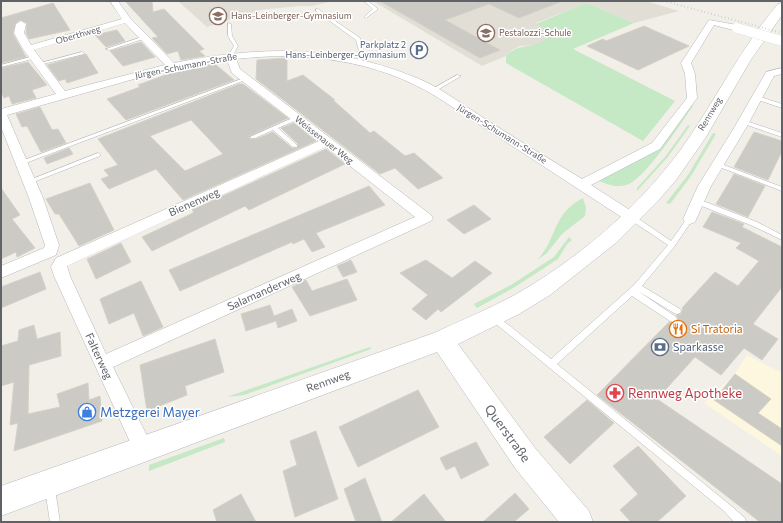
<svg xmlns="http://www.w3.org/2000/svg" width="783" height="523" font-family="Commissioner,sans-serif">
  <rect width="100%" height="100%" fill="#f1efe8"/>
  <path fill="#fef7e0" d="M747 355 782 373V456L704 403 735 374Z"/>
  <path fill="#e1ded6" d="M178 1H333L312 6H299L259 10 207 27Z
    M373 1H646L679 11 634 23 586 3 536 23 546 29 548 36 542 42 535 45 520 46 512 50 506 56 482 66Z"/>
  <path fill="#c5e8c5" d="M586 3 634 23 573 49 675 101 643 141 506 63V56C522 40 534 52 548 36L546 29 536 24Z
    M689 105 693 106C681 123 644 181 626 185 616 188 605 184 596 179L651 152Z
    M688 125 690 126 667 158 637 191V188L665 157Z
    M713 133 716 134 691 176 670 204 666 203 688 175Z
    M583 198 586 208 585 216 562 234 546 254 538 259C558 237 552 214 583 198Z
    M569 237 572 240 567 244 558 259 515 287 477 308 474 304 511 285 554 257Z
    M370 347 371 349 244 395 227 397Z
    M224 438 225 442 149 471V465Z"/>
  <path fill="#cccac5" stroke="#d6d1c6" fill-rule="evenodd" d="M125 1H152L153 12 164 9 204 49 199 51 205 56 181 60 178 51 167 54 152 38 158 37Z
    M380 1H560V2L519 18 489 4 445 20 500 50 480 58Z
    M53 3 70 30 29 39 26 33 27 23 20 20 15 24 13 34 26 57 1 63V18Z
    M644 26 689 46 638 70 587 46 603 39 606 41Z
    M117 30 125 41 106 47 95 35Z
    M141 42 155 57 123 66 110 51Z
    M86 54 98 73 67 83 65 79 59 81 47 65Z
    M287 58V81L303 75 335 100H333L370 133 374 131 405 156 414 153 443 178 418 189 395 168 380 174 256 79 257 60Z
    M28 62 47 85 32 90 36 98 12 104 9 96 4 98 1 91V68Z
    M215 64 234 80 126 120 107 99 140 87 138 85 179 70Z
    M239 84H243L288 118 249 136 250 139H256L273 132 292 148H297L298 144 281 128 294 123 316 141 183 200 156 169 109 189 101 179 109 176 104 170 118 165 98 139ZM191 120 223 154 185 171 150 136Z
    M40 107 52 130 58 129 66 143 41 152 27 126 22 127 16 114Z
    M754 132 782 141V151L768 180 734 167Z
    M69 148 73 154 47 164 44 158Z
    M326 149 345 164 249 210 245 206 152 251 142 237 189 215 194 212 192 210Z
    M734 174 765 186 748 217 716 204Z
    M90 183 114 230 79 246 59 214H55L46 199Z
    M369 186 385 205 316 233 325 247 312 252 304 239 293 244 292 242 180 291 169 270Z
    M1 188 20 215 12 219 35 248 17 257 16 252 1 259Z
    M474 205 491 219 464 234 447 220Z
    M712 212 744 224 742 227 782 247V287L753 324 778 339 762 360 744 348 721 375 695 357 657 399 782 484V522H760L597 395 669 322H677L678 318 676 315 681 314 683 308H682L715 272 738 286 759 261 736 248 741 243 703 227Z
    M121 243 131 262 96 279 87 259Z
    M351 260 357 272 343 277 337 266Z
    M426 260 452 278 475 261 492 273 441 312 438 309 426 320 412 309 428 295 400 273Z
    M40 272 46 289 1 308V287Z
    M347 279 357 300 310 316 292 287 306 280 312 291Z
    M141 281 163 327 143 336 134 313 109 324 100 299Z
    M270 305 274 316 292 309 297 321 278 328 276 321 246 331 241 314Z
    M34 325 37 339 60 332 61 356 29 365 28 414 60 407 57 394 88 383 89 400 100 396 102 421 14 451 18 423 10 425 14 382 1 386V346L18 341 19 330Z
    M215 339 224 372 185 386 187 395 147 411 140 365Z
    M735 374 771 399 758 413 782 429V446L714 400Z
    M418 390 439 427 358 467 339 427Z
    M587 400 614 423 570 464 544 437Z
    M316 431 338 499 295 517 283 471 297 465 290 441Z
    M476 442 489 465 461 479 455 466 446 470 440 458Z
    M638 446 686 496 657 522H631L620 510 638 494 613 466Z
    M365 478 382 522H356L344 489Z
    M515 493 529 509 514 522H483Z
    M241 494 256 522H217L213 510Z
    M424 494 446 522H391Z"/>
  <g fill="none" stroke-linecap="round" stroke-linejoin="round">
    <defs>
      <path id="lane" d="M364 1H368L378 9 366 18 364 17 365 16 373 9Z
        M316 9H318L360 38 364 55 361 62 357 61 360 55 356 40 316 11Z
        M228 23 231 24 232 36 238 46 232 57H230L228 56 234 46 228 36Z
        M142 37 146 38 110 50 106 49Z
        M82 52 84 53V54L39 65 37 64Z
        M34 56 36 57V58L1 67V65Z
        M457 75 461 76 434 92 429 91Z
        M244 78 248 79 23 164H19L18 163 19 162Z
        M757 96 782 104V108L755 99V97Z
        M297 116 299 117V119L278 128 297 145V147H293L273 130 255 138H251L250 137Z
        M743 120 782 133V137L741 123 740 122Z
        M98 153 100 154V156L31 183 29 184 26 182 27 181Z
        M716 162 782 187V191L714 165V163Z
        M694 199H698L757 222 782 235V240L753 226 694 203 693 201Z
        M629 215H633L671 241 688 217H692L693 219 674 247 642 286 680 309 681 311 680 313 677 314 674 313 638 291 676 317 677 319 676 321 673 322 670 321 632 296 557 364 730 505 745 518 746 522H734L724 511 490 319 489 317 490 315 493 314 496 315 551 359 634 285 668 245 629 219 628 217Z
        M50 484 53 486 55 489 60 522H50L45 489 47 486Z"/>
      <path id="street" d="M110 1H118L130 18 174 63C260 46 334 44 417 78 439 87 459 102 479 115 513 137 548 158 582 179L652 143 687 98 685 74 681 63 709 20 737 25 742 28 737 31 714 25 691 63 695 74 697 98 660 149 591 185 636 214 638 217 636 220 631 222 626 220 437 97C377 60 305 51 236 59L240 69 431 215 433 218 431 221 113 367 153 448 150 455 143 458 136 455 54 276 51 267 56 258 319 141 232 73 227 60 155 73 7 115 43 198 59 245 56 255 1 278V266L44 248 45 245 29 198 1 127V109L56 94 23 49 14 33 16 24 21 21 26 24 24 33 31 45 122 19ZM125 23 165 65 65 91 34 50ZM326 147 415 217 106 354 70 276 67 266Z
        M782 68V74L774 76 746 128 711 186 695 222 690 224 685 222 683 219 698 186 734 128 765 74 766 72Z"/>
      <path id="secondary" d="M782 3V15L750 61 706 137 676 180 658 201 617 242 550 295 519 314 458 344 535 448 589 511 593 522H559L515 468 437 352 1 516V486L434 333C460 321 487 310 513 296 575 261 636 210 679 152 714 104 739 50 778 4Z"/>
    </defs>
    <use href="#lane" stroke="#b5b8bc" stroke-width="1"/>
    <use href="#street" stroke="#b5b8bc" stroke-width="1"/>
    <use href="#secondary" stroke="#b6babf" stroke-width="1"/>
    <use href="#lane" fill="#fff" fill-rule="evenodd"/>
    <use href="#street" fill="#fff" fill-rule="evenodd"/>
    <use href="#secondary" fill="#fff" fill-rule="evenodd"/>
    <path stroke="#b6b7b8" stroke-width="2" stroke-dasharray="0.5 3" stroke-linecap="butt" d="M664 1 782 33"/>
    <defs>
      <path id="street-bridge" d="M737 28 782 41"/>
    </defs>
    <use href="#street-bridge" stroke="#b5b8bc" stroke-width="10" stroke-linecap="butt"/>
    <use href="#street-bridge" stroke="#fff" stroke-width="10"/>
  </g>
  <defs>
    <symbol id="school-ring" viewBox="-11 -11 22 22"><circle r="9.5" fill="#fff" stroke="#8d6e63" stroke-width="1.5"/><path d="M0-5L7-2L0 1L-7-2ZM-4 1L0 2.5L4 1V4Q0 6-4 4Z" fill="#8d6e63"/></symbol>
    <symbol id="parking-ring" viewBox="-11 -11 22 22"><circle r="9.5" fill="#fff" stroke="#5c6f8a" stroke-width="1.5"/><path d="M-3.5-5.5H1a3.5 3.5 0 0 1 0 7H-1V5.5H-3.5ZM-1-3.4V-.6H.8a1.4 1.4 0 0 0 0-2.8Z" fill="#5c6f8a"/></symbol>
    <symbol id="restaurant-ring" viewBox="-11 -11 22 22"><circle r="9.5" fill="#fff" stroke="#e8710a" stroke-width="1.5"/><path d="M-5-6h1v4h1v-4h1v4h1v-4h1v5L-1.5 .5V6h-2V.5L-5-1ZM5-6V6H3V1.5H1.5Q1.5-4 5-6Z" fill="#e8710a"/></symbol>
    <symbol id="bank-ring" viewBox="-11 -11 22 22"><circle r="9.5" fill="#fff" stroke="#5c6f8a" stroke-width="1.5"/><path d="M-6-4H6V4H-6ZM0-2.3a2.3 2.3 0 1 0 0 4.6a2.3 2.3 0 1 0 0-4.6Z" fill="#5c6f8a"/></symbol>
    <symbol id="pharmacy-ring" viewBox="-11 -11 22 22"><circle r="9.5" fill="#fff" stroke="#e0444e" stroke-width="1.5"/><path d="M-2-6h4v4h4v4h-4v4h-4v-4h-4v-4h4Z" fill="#e0444e"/></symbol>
    <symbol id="shop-ring" viewBox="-11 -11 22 22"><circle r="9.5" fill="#fff" stroke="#3f7fe0" stroke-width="1.5"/><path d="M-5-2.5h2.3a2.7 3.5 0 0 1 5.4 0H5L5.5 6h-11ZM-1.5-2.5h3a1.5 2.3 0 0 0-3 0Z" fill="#3f7fe0"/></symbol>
  </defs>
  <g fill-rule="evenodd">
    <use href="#school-ring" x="208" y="6" width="20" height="20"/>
    <use href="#school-ring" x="476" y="23" width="20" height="20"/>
    <use href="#parking-ring" x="409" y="40" width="20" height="20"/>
    <use href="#restaurant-ring" x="668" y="319" width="20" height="20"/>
    <use href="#bank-ring" x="650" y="337" width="20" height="20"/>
    <use href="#pharmacy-ring" x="605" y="383" width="20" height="20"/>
    <use href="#shop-ring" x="77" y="402" width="20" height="20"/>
  </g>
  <g text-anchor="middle" stroke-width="3" stroke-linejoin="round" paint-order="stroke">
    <g font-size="9" fill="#785e54" stroke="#fff" text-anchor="start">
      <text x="231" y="19">Hans-Leinberger-Gymnasium</text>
      <text x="499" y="36">Pestalozzi-Schule</text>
    </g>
    <g font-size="9" fill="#5f6368" stroke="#fff">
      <text transform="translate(78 35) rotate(-16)" y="3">Oberthweg</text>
      <text transform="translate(186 66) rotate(-11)" y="3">Jürgen-Schumann-Straße</text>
      <text transform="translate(710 114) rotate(-59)" y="3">Rennweg</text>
      <text transform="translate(502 134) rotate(32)" y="3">Jürgen-Schumann-Straße</text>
      <text transform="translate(324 140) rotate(38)" y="3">Weissenauer Weg</text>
    </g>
    <g font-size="9" fill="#4e5e75" stroke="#fff" text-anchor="end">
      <text x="406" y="48">Parkplatz 2<tspan x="406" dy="10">Hans-Leinberger-Gymnasium</tspan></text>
    </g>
    <g font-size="11" fill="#5f6368" stroke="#fff">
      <text transform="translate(194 202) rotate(-24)" y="4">Bienenweg</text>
      <text transform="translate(264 291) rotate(-24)" y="4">Salamanderweg</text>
      <text transform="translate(99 356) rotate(65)" y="4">Falterweg</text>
      <text transform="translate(328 381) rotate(-20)" y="4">Rennweg</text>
    </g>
    <g font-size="11" fill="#c56008" stroke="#fff" text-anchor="start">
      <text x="691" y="333">Si Tratoria</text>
    </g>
    <g font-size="11" fill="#4e5e75" stroke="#fff" text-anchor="start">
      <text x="673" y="351">Sparkasse</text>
    </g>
    <g font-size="13" fill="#be3a42" stroke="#fff" text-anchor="start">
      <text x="628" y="398">Rennweg Apotheke</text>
    </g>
    <g font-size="13" fill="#366cbe" stroke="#fff" text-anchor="start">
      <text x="100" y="417">Metzgerei Mayer</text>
    </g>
    <g font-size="13" fill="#5f6368" stroke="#fff">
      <text transform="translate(508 433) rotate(54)" y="5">Querstraße</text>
    </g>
  </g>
  <rect width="783" height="523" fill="none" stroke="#5f6368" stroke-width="4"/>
</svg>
